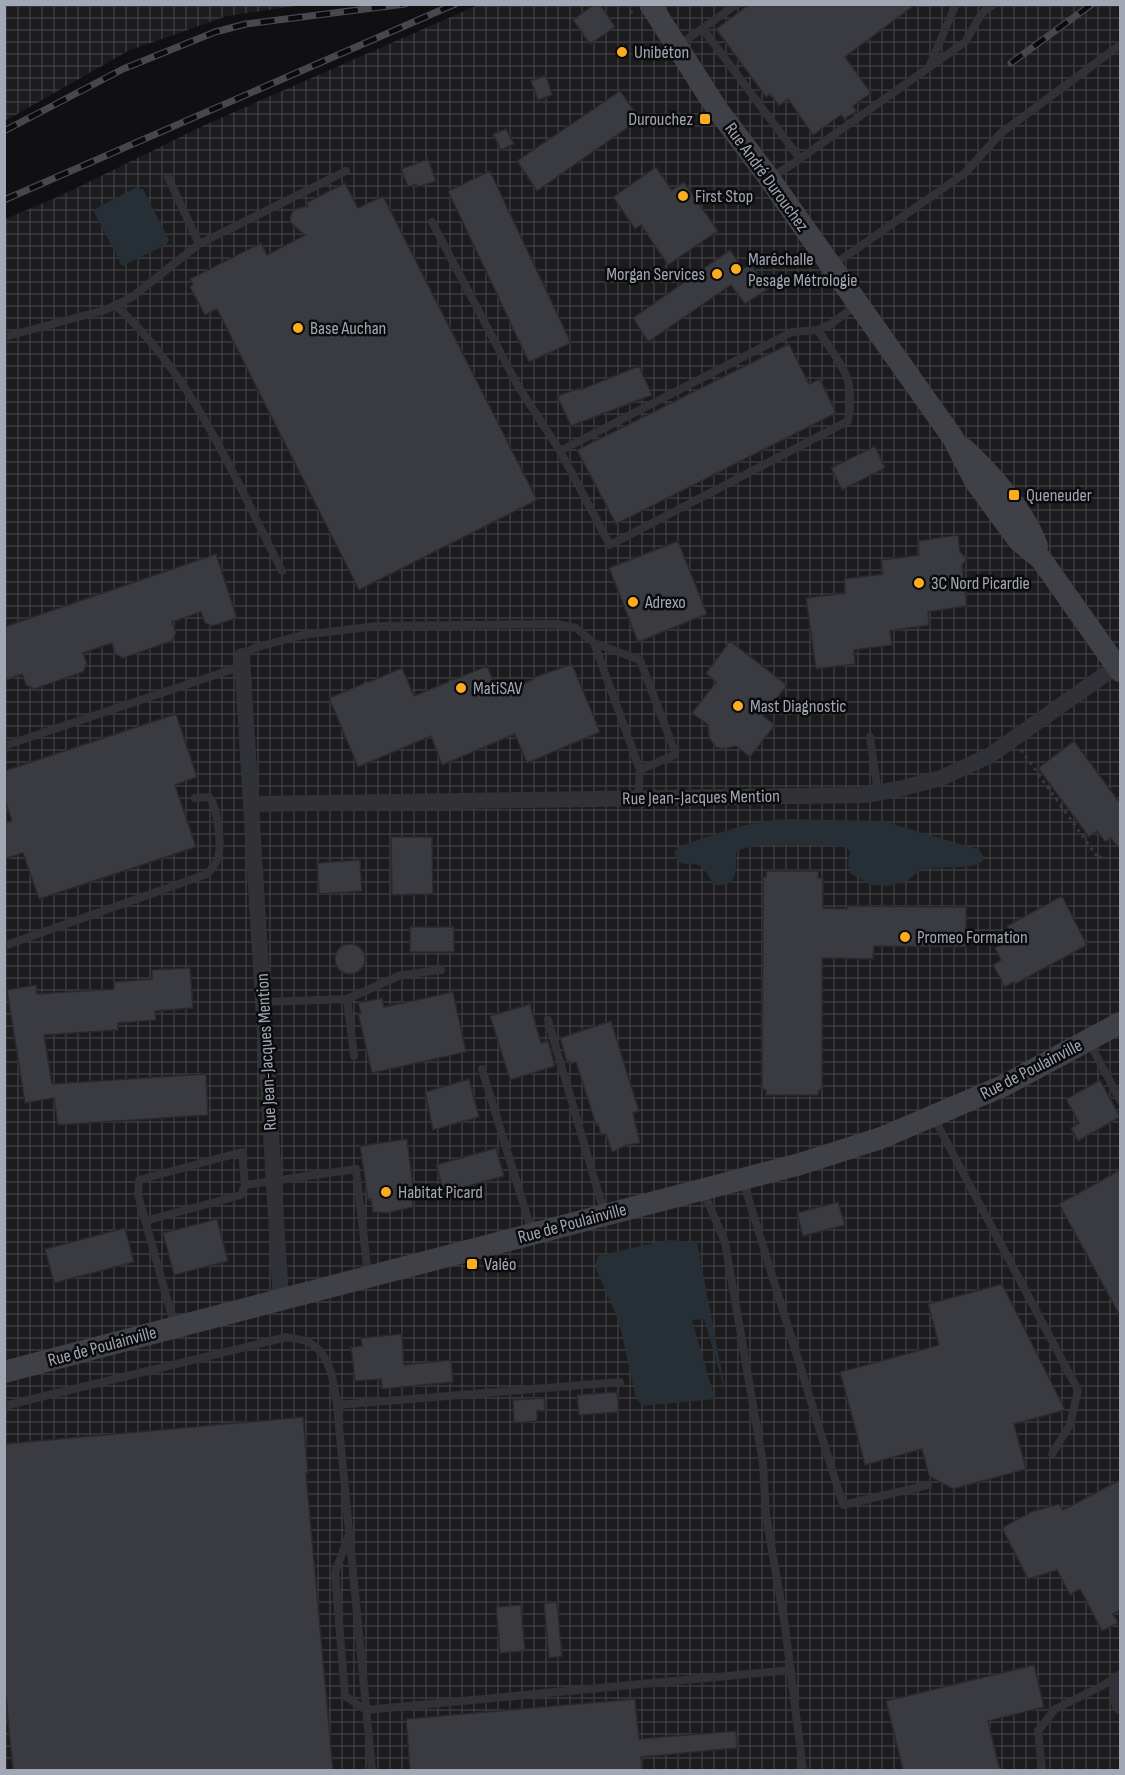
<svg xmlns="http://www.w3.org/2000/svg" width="1125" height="1775" font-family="'Sofia Sans Condensed',sans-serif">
  <defs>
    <pattern id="industrial-grid" width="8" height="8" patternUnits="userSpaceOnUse" patternTransform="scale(1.5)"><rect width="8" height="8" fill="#1c1c1f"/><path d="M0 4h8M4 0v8" fill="none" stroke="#3a3a3d"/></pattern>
  </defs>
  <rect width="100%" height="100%" fill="#101012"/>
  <path fill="url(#industrial-grid)" d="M5 4H303V5L227 16 128 51 5 121Z
    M478 5H1120V1770H5V219L60 196 207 124Z"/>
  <path fill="#262f36" d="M137 187 143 189 169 240 166 245 122 266 94 212 95 209Z
    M787 819 882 821 978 849 984 857 982 862 972 866 922 869 907 881 888 886 873 885 851 874 848 865 850 852 846 847C825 846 751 840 736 852 736 871 739 887 713 885 710 879 706 868 698 865 686 861 681 870 674 853L678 847C715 834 748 821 787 819Z
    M666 1240 697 1242 726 1394 704 1319 692 1320 715 1399 642 1406 636 1398 619 1322 595 1267 598 1256Z"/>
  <path fill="#3a3b40" stroke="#2a2a2e" stroke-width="1.5" d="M595 4H600L615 27 590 44 573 20Z
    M750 4H916L845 57 871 93 853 106 857 111 844 119 841 115 813 135 788 99 779 106 770 94 766 97 716 29Z
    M546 75 552 95 538 100 531 81Z
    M620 91 640 119 537 191 517 161Z
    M506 129 514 144 501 150 493 134Z
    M428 159 436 181 417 187 416 184 408 187 401 169Z
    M656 167 672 190 684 182 718 231 668 265 641 225 635 229 613 197Z
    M490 171 571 343 529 362 448 191Z
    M345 183 358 208 383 196 537 500 359 590 217 309 205 315 190 287 193 285 190 279 261 243 267 255 305 235 291 223 290 219 292 212 295 209 308 206 306 203Z
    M730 250 743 269 751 264 768 289 745 304 731 285 648 342 633 318Z
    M789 344 809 384 820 379 836 413 616 524 577 450Z
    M639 366 652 395 571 426 557 396 580 388V390Z
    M875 446 885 468 842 490 831 468Z
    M958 535 960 552 967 559 962 565 967 606 928 612 929 625 890 631 892 645 854 650 855 664 816 669 806 598 845 593 844 579 883 574 881 560 919 555 918 541Z
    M678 541 707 614 638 642 609 568Z
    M216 554 237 618 212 626 205 623 201 612 172 622 176 633 172 641 123 658 115 654 112 643 83 653 87 664 83 672 34 689 26 685 22 674 4 681V627Z
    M730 641 787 685 763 716 775 725 750 757 736 746 722 749 716 747 709 738 708 725 692 713 716 682 706 673Z
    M572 664 600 732 527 763 515 734 442 765 431 736 358 767 329 698 363 684 365 681 369 682 402 668 414 696 448 682 450 679 453 680 487 666 499 694 532 680 535 677Z
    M176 714 197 777 175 785 196 847 39 899 23 853 4 859V823L12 821 4 797V771Z
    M1074 741 1120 803V850L1111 838 1105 842 1097 831 1089 837 1038 768Z
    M391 837H432L433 894 392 895Z
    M360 860 362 891 319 894 317 863Z
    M766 871H819L818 878H823V908L847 909V906L966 907V947L874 946 873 959 822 958V1089L819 1090 818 1095H766V1090L762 1089 763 877H766Z
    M1062 896 1087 945 1015 984 1013 982 1005 987 993 965 1001 960 995 948 1014 938 1007 926Z
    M410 927H454V952H410Z
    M335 959a15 15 0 1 1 30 0a15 15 0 1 1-30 0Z
    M190 968 193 1008 155 1011 156 1020 118 1023V1030L44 1035 52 1084 206 1074 208 1115 58 1125 54 1098 25 1103 7 990 36 985 37 994 114 989V982L152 979V970Z
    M453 992 466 1052 372 1073 358 1013H361L358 1003 382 998 384 1007Z
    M530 1004 541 1043 548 1041 555 1066 510 1080 490 1016Z
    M611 1021 639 1111 633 1113 640 1143 627 1145 612 1152 606 1134 601 1135 598 1124 596 1125 576 1062 569 1064V1061L567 1062 560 1038Z
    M469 1079 479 1117 433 1130 425 1092Z
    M1100 1080 1120 1117 1078 1141 1071 1128 1079 1123 1066 1099Z
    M407 1139 414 1193 411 1194 413 1207 388 1213 373 1212 371 1199 368 1200 360 1146Z
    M496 1148 504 1176 444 1193 436 1165Z
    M1120 1170V1316L1059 1204Z
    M838 1202 845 1225 803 1236 797 1213Z
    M217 1219 228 1261 174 1275 163 1233Z
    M125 1228 134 1262 54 1283 45 1249Z
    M1002 1284 1065 1410 1014 1424 1026 1469 953 1489 929 1476 922 1449 865 1465 840 1372 939 1345 928 1304Z
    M402 1334 404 1365 451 1360 453 1382 382 1389 381 1379 355 1381 351 1347 362 1346 361 1338Z
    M617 1392 619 1412 579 1415 577 1395Z
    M544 1398 545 1411H537V1421L514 1423 513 1400Z
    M303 1417 308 1473H306L333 1770H13L4 1679V1444Z
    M1120 1480V1610L1113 1614 1118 1623 1102 1631 1080 1589 1070 1595 1057 1570 1028 1579 1002 1528 1031 1512 1059 1504 1063 1510Z
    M557 1602 562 1656 549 1658 544 1603Z
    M521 1605 525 1651 500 1653 496 1607Z
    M1034 1665 1044 1707 988 1721 1000 1770H903L886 1701Z
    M635 1699 639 1739 736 1731 737 1748 641 1757 642 1770H410L406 1719Z"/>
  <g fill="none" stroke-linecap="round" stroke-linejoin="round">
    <path stroke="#37393e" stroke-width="3" stroke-dasharray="3 4.5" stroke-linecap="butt" d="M627 4 632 13
      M1021 750 1099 859 1104 853"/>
    <path stroke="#313237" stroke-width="8" d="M703 29 800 159
      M679 45 737 4
      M929 67 956 4
      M168 177 199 244
      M770 178 791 165 965 42 982 13 994 4
      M432 222 518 386 560 451
      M832 266 965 173 1001 133 1120 45
      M115 305C194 376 235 479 282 571
      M818 330C840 365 857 377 848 421L610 545 560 451 792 332 818 330 831 324 858 304
      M4 337 105 310 132 297 199 244 346 171
      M594 643 640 770 638 797
      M242 656 254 648 303 635 377 626 557 624 576 628 594 643 640 660 675 752 674 755 640 770
      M870 737 878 793
      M4 746 242 666
      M4 946 207 874C213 868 218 861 219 853 221 841 217 806 209 797L195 798
      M347 999 354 1056
      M263 1002 347 999 401 975 441 970
      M548 1020 604 1212
      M1089 1042 1120 1100
      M482 1069 532 1232
      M933 1116 1078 1390 1070 1425 1052 1454
      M743 1181 843 1505 928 1485
      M245 1185 356 1169 368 1275
      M703 1191 725 1242 763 1463 766 1515 785 1626 803 1770
      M145 1221 241 1195 245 1185 242 1152 139 1180 138 1195 175 1327
      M337 1405 372 1770
      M4 1406 287 1337C294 1339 303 1339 310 1343 331 1355 334 1383 337 1405L620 1382
      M349 1534 335 1573 345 1696 366 1710 791 1670
      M1042 1770 1038 1731 1055 1709 1102 1686 1119 1675"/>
    <path stroke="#313237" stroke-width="16" d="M242 656 281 1300
      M251 804 865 795 899 789 941 778 989 756 1117 666
      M1120 1679 1118 1698 1120 1706"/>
    <path stroke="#3f4147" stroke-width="22" d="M650 4 717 109 769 178 953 438 975 481 1019 541 1041 559 1120 671
      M964 449C990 473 1025 512 1037 546
      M4 1372 800 1164 881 1138 1003 1086 1120 1023"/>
    <defs>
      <path id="rail" d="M1011 63 1092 4
        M4 131 123 69 215 32 246 24 405 4
        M4 200 455 4"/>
    </defs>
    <use href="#rail" stroke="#46484e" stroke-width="7"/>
    <use href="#rail" stroke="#0b0b0d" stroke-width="4.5" stroke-dasharray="14" stroke-linecap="butt"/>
  </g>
  <g fill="#fbad1f" stroke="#0b0b0d" stroke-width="2">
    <circle cx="622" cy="52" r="6"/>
    <rect x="699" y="113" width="12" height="12" rx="3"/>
    <circle cx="683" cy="196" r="6"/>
    <circle cx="736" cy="269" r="6"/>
    <circle cx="717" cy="274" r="6"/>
    <circle cx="298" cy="328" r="6"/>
    <rect x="1008" y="489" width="12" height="12" rx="3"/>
    <circle cx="919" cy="583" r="6"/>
    <circle cx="633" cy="602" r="6"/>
    <circle cx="461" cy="688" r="6"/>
    <circle cx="738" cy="706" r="6"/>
    <circle cx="905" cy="937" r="6"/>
    <circle cx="386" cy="1192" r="6"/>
    <rect x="466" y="1258" width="12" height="12" rx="3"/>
  </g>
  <g text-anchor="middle" stroke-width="5" stroke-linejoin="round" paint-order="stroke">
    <g font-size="18" fill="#a1a7b4" stroke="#0b0b0d" text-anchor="start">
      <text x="634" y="58">Unibéton</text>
      <text x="693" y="125" text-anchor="end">Durouchez</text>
      <text x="695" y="202">First Stop</text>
      <text x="748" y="265">Maréchalle<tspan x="748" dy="21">Pesage Métrologie</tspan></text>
      <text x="705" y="280" text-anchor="end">Morgan Services</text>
      <text x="310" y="334">Base Auchan</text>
      <text x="1026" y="501">Queneuder</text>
      <text x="931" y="589">3C Nord Picardie</text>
      <text x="645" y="608">Adrexo</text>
      <text x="473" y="694">MatiSAV</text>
      <text x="750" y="712">Mast Diagnostic</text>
      <text x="917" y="943">Promeo Formation</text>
      <text x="398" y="1198">Habitat Picard</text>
      <text x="484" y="1270">Valéo</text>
    </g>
    <g font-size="18" fill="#a1a7b4" stroke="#0b0b0d">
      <text transform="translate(767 177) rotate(54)" y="6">Rue André Durouchez</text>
      <text transform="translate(701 797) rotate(-1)" y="6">Rue Jean-Jacques Mention</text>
      <text transform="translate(266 1052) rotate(-93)" y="6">Rue Jean-Jacques Mention</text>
      <text transform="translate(1031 1069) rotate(-27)" y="6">Rue de Poulainville</text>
      <text transform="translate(572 1223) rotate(-15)" y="6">Rue de Poulainville</text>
      <text transform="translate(102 1346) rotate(-15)" y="6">Rue de Poulainville</text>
    </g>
  </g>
  <rect width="1125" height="1775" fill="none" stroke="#a1a7b4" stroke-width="12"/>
</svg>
